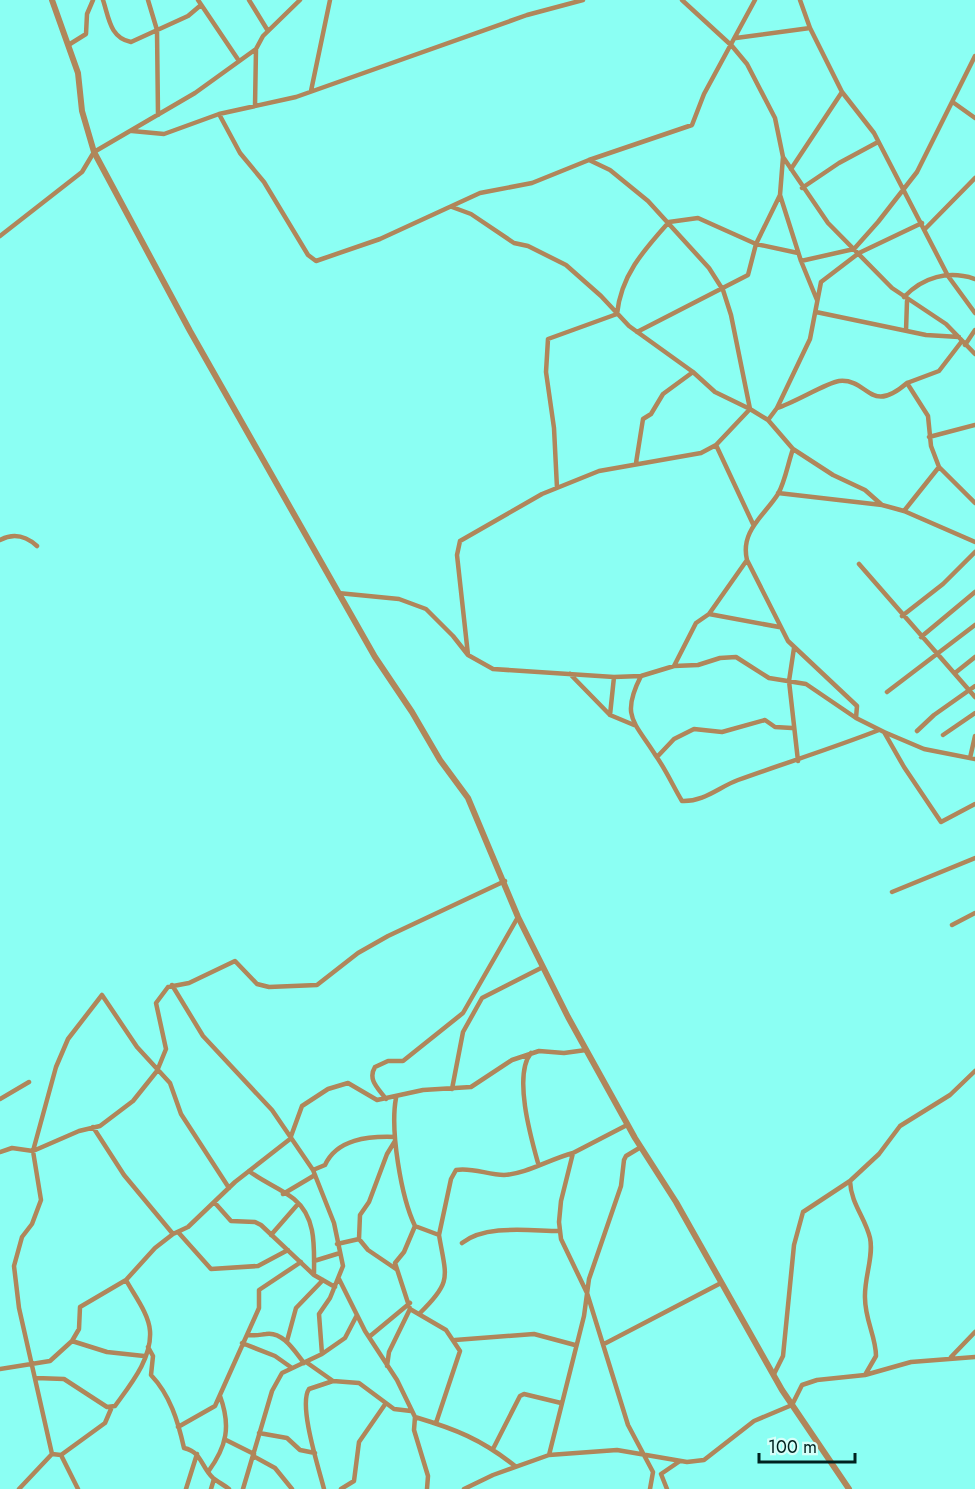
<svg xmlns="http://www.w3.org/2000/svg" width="975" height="1489" font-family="Jost,sans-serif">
  <rect width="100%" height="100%" fill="#8bfff3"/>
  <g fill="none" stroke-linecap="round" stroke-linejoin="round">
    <path stroke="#b0865a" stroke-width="4.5" d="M103 0C109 18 110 38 131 42L188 16 201 5
      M148 0 157 30 158 115
      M198 0 239 61
      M249 0 268 31
      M682 0 732 46 747 64 775 118 783 157 828 223 892 288 946 324 975 354
      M800 0 810 28 842 92 874 133 948 276 975 313
      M736 38 810 28
      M70 44 86 34 87 14 93 0
      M311 91 330 0
      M954 103 975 118
      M255 106 256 49
      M219 114 240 153 264 182 308 255 316 261 380 239 480 193 532 183 589 160 610 170 648 201 709 268 723 290 731 315 750 409 768 420 793 449 833 475 865 490 882 505 904 511 975 542
      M132 131 164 134 219 114 296 97 527 15 583 0
      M589 160 692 125 704 94 755 0
      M791 169 842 92
      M802 188 839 163 878 142
      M780 195 801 261 854 249 878 222 917 172 975 56
      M452 207 471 214 514 243 528 246 566 265 601 296 629 326 693 372 715 392 750 409 716 445 701 453 599 471 542 494 460 541 457 555 468 655
      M925 229 975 178
      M0 236 82 172 94 152 195 93 256 49 263 36 300 0
      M801 261 817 300
      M904 297C923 277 948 270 975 279
      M816 312 926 335 959 337
      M906 331 907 301
      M637 332 748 275 756 244 780 195 783 157
      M965 345 975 330
      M907 383 939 371 962 341
      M777 408C794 403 826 383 839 381 869 378 869 416 907 383L928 416 931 446 939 467 975 503
      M768 420 777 408 810 339 821 282 859 253 922 223
      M929 437 975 425
      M716 445 753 524
      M636 463 643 419 651 414 663 394 693 372
      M557 488 554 428 546 372 548 339 617 314C621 275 644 250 669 222L698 218 756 244 798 253
      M778 493 882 505
      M904 511 939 467
      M0 540C13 533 26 536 37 546
      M747 560 788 641 857 706 856 718
      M859 564 975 697
      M338 593 399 599 426 609 453 636 468 655 493 669 614 677 641 676 674 666 698 665 720 658 736 657 769 678 806 684 856 718 884 732 924 749 975 759
      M709 614 779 627
      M902 616 943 584 975 552
      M921 637 975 592
      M794 648 789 681 798 761
      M674 666 696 623 709 614 747 560C740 531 764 516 778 494 785 482 788 463 793 449
      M955 673 975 657
      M570 674 610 715 634 725
      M641 676C620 717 635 722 656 756 666 770 673 786 682 801 704 802 719 787 738 780 785 763 833 748 879 730
      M887 692 975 625
      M610 715 614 677
      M917 731 934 715 975 686
      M884 732 904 767 941 822 975 804
      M943 735 975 713
      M657 757 674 739 694 729 722 732 765 720 775 727 792 728
      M970 758 975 736
      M892 892 975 858
      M952 925 975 913
      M172 985 203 1036 272 1110 313 1170 334 1223 343 1266 330 1298 319 1314 322 1354 282 1373 272 1391 243 1489
      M531 1053C513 1075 531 1138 538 1163
      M452 1089 463 1032 482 998 543 967
      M396 1098C390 1130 401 1197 415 1226L439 1235 451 1179 456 1170C472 1167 488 1175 504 1175 526 1174 550 1159 573 1153
      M0 1099 29 1082
      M386 1099C379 1089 367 1080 375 1067L388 1061H403L463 1013 518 917
      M627 1125 573 1153 561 1201 559 1222 561 1239 587 1293 628 1425 653 1472 650 1489
      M93 1127 124 1175 173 1234
      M0 1152 12 1148 33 1151 79 1131 100 1126 133 1101 157 1071 166 1049 156 1003 168 987 189 983 235 961 257 984 269 987 317 985 358 953 388 936 505 881
      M313 1170 325 1165C337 1139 368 1136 395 1137
      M249 1171C263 1182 280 1188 294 1199 317 1218 314 1248 314 1275
      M850 1181C851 1204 865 1217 870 1238 874 1256 864 1278 865 1298 865 1320 876 1337 876 1356L865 1375
      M283 1194 315 1175
      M215 1203 231 1221 255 1222 261 1225 314 1275 335 1287
      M178 1232 211 1269 258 1266 288 1250
      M271 1235 298 1204
      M359 1239 368 1250 396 1269
      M462 1243C486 1224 531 1231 559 1231
      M337 1244 359 1239 360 1215 369 1202 387 1154 395 1141
      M314 1261 340 1253
      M339 1279 365 1331 397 1380 415 1417 414 1430 428 1476 427 1489
      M410 1309 446 1330 460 1351 436 1423
      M420 1313C453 1281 446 1277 439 1235
      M247 1335C255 1336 258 1335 266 1334 283 1331 295 1352 304 1363
      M369 1337 410 1303
      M455 1340 534 1334 575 1345
      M72 1341 107 1352 144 1356
      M287 1341 296 1308 323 1280
      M242 1343 275 1356 292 1368
      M604 1344 721 1283
      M148 1347 153 1356 151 1375C170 1395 178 1421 184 1448 202 1452 201 1467 213 1478 218 1482 224 1485 229 1489
      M322 1354 345 1338 357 1315
      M951 1357 975 1332
      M306 1362 333 1381 359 1383 394 1409 411 1411
      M387 1366 389 1352 410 1309 395 1263 404 1252 415 1226
      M0 1369 50 1361 72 1341 79 1329 80 1307 126 1280 155 1248 173 1234 188 1227 235 1182 290 1139 302 1106 328 1089 348 1083 377 1100 423 1090 471 1087 512 1060 539 1051 564 1053 586 1050
      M774 1374 783 1356 794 1245 803 1212 850 1181 879 1154 900 1126 950 1095 975 1071
      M36 1378 64 1379 107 1407 115 1406C130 1385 152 1359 150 1331 149 1314 134 1295 126 1280
      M415 1417C455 1429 481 1439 515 1466
      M178 1427 215 1406 259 1308V1290L301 1262
      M259 1433 287 1438 300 1450 315 1453
      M226 1440 254 1454
      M493 1449 520 1396 524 1394 561 1403
      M61 1455 105 1423 111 1409
      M549 1455 584 1316 589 1279 621 1186 624 1160 626 1156 641 1147
      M253 1456 275 1468 292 1489
      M208 1472C227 1446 231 1426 220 1396
      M19 1489 52 1454
      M78 1489 61 1455 52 1454 19 1308 14 1266 22 1237 32 1224 41 1200 33 1151 56 1067 68 1039 102 995 137 1047 170 1083 181 1114 229 1188
      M186 1489 197 1454
      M211 1489 214 1479
      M324 1489C319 1469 298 1405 309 1389L333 1381
      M341 1489 354 1481 359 1442 386 1403
      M464 1489 493 1475 549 1455 617 1450 687 1462 704 1460 754 1421 792 1405 802 1385 817 1380 865 1375 911 1362 975 1357
      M667 1489 661 1474 680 1461"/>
    <path stroke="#b0865a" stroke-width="6" d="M52 0 78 73 82 111 94 152 190 331 375 657 412 712 440 760 468 798 518 917 568 1017 635 1138 676 1202 782 1390 849 1489"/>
  </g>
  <path d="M759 1453v9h96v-9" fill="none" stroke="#00221f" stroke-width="3"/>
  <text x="768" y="1453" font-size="18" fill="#00221f" stroke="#d5fff9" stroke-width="4.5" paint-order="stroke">100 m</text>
</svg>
